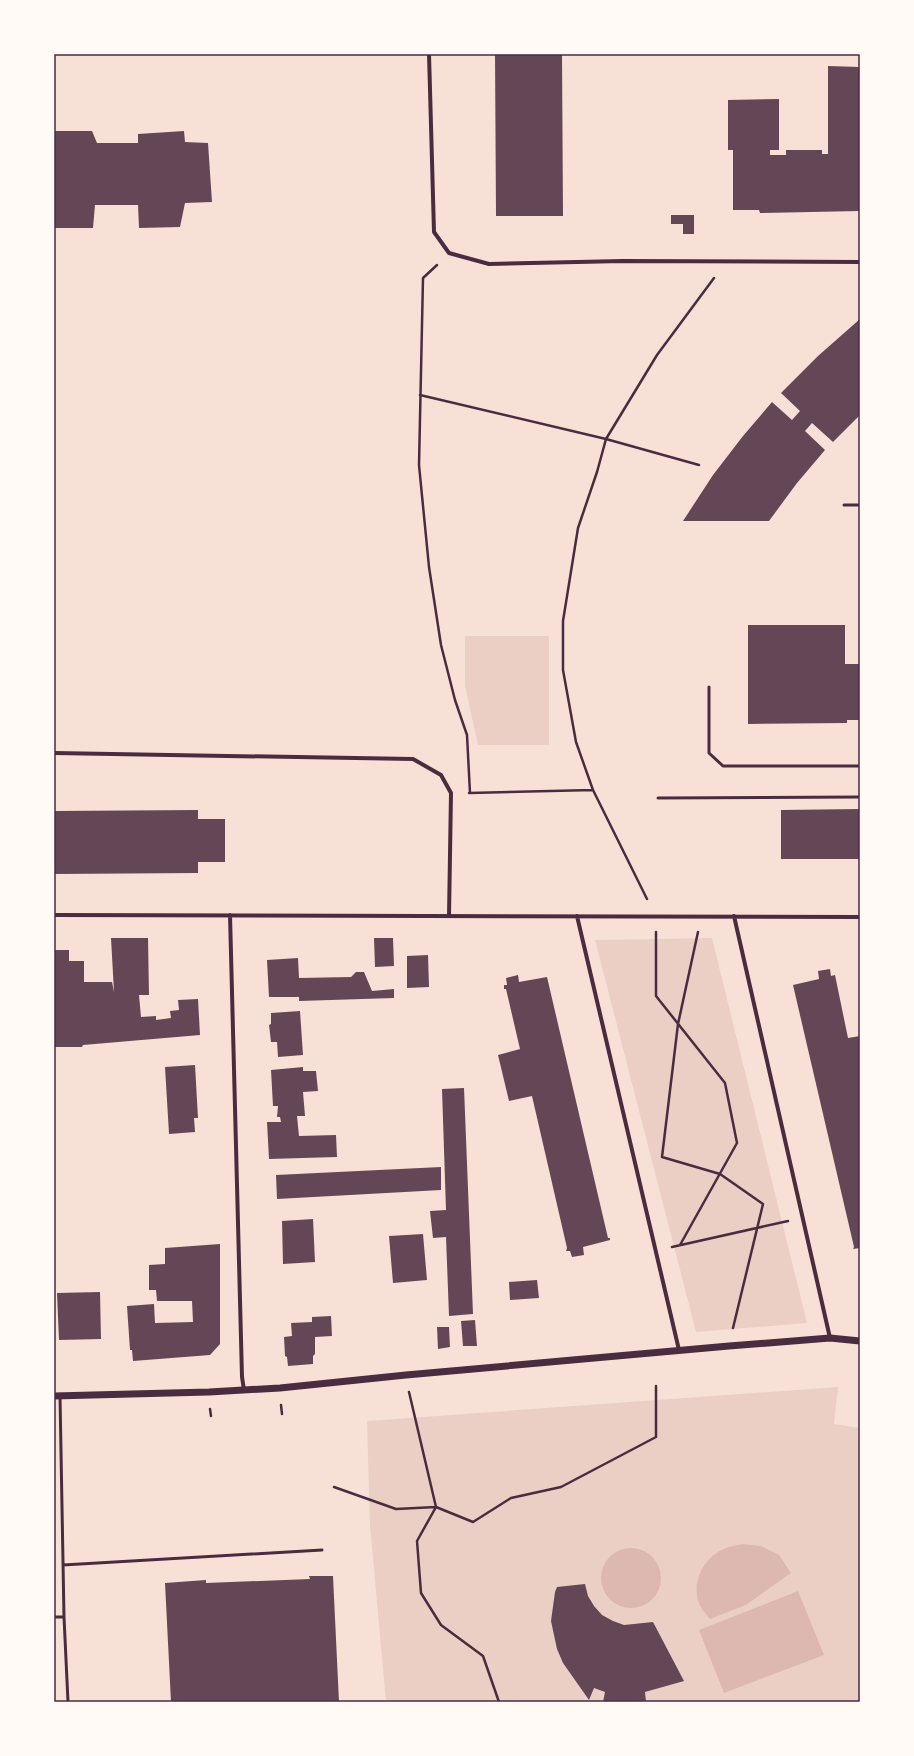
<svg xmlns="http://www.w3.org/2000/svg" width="914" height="1756" font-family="Overpass,sans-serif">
  <rect width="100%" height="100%" fill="#f7e1d7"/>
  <path fill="#ebcfc5" d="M465 636H549V745H478L465 686Z
    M712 938 807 1323 696 1332 595 940Z
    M838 1387 834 1424 860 1428V1702H386L370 1525 367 1421Z"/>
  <path fill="#dcb8b0" d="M743 1544 761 1546 779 1555 791 1573 746 1605 710 1619C706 1614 701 1609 699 1603 691 1582 704 1557 724 1549 730 1546 737 1545 743 1544Z
    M601 1578a30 30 0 1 1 60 0a30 30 0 1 1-60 0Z
    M798 1591 824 1655 724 1693 699 1630Z"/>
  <path fill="#644757" d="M495 54H562L563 216H496Z
    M828 66 860 67V211L760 213 759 210H733V150H728V100L779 99V150H770V155H786V150H822V154H828Z
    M54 131H92L97 143H138V134L184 131 185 142 208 143 212 202 185 203 180 227 139 228 138 205H95L93 228H54Z
    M671 215H694V234H683V224H671Z
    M860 319V415L833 442 812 423 805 431 825 450 797 483 769 521H683L713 475 743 436 772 402 792 420 800 411 781 393 818 356Z
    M748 625H845V664H860V720H847V723L748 724Z
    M860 809V859H781V810Z
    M198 810V819H225V862H198V873L54 874V811Z
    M111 938H148L149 995H139L141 1017 156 1016V1020L171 1018 170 1011 179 1010 178 1000 198 999 200 1035 83 1045 82 1047H54V950H69V961H84V982H112L114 992Z
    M374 938H393L394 966 375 967Z
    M428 955 429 987 407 988V956Z
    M298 958 299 978 351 977 356 972H364L372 991 394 989V998L299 1001V997H269L267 960Z
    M830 969 831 976 835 975 848 1038 860 1036V1086H859L860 1248 853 1249 854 1247 793 985 819 979 818 971Z
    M518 975 519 982 547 977 608 1238H610V1240L583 1247 584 1255 572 1257 570 1251H566L567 1248 532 1096 509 1101 498 1055 520 1049 506 989H504V985H507L506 978Z
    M300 1011 303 1055 278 1057 277 1042H271L269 1025 271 1024V1013Z
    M195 1065 198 1118H194L195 1132 169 1134 165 1067Z
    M303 1067V1071H316L318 1091 303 1092 305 1116H297L299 1136 336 1135 337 1157 269 1159 267 1122H281L280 1117H277L278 1106H273L271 1070Z
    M464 1088 473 1314 449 1316 446 1237 433 1238 430 1211 446 1210 442 1089Z
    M441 1167V1190L277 1199 276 1175Z
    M313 1219 315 1262 283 1264 282 1221Z
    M423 1234 427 1280 393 1283 389 1236Z
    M220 1244V1344L210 1355 133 1361 132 1350H130L127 1306 154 1304 155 1323 193 1322 192 1301H157L156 1290H149V1265L165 1264V1248Z
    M537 1280 539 1298 510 1300 509 1282Z
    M100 1292 101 1339 59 1340 57 1293Z
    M331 1316 332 1336 315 1337V1354L313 1356V1364L288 1366 287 1357 285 1356 284 1337 292 1336 291 1323 312 1322V1317Z
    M475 1320 477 1346H463L461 1321Z
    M437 1327H449L450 1347 438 1349Z
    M309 1576H333L339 1702H171L165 1583 206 1580V1583L310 1579Z
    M585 1584 588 1596 594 1606 602 1615 613 1621 624 1625 653 1622 684 1681 645 1692 646 1702H603L605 1692 594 1688 589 1700 563 1663 557 1649 551 1621 555 1592 557 1587Z"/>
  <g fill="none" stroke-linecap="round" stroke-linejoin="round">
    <path stroke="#4a2c40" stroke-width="2.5" d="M437 265 423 278 419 465 429 567 441 645 455 700 467 735 470 793
      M420 395 606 439 699 465
      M469 793 593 790
      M647 899 593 790 576 742 563 670V621L578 528 597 472 606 439 657 355 714 278
      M656 932V996L725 1083 737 1143 680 1245
      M698 932 678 1024 662 1157 720 1174 763 1204 733 1328
      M672 1247 788 1221
      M409 1392 436 1507 417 1541 421 1593 441 1625 483 1656 499 1702
      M281 1405 282 1414
      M210 1409 211 1416
      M334 1487 396 1509 436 1507 473 1522 511 1498 561 1487 656 1437V1386"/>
    <path stroke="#4a2c40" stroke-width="3" d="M844 505H860
      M709 687V753L723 766H860
      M658 798 860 797
      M60 1396 64 1617 68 1702
      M63 1565 322 1550
      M54 1617H64"/>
    <path stroke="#4a2c40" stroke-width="4" d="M429 54 434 232 449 253 489 264 623 261 860 262
      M54 753 413 759 441 775 451 793 449 916
      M54 915 860 917
      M230 915 242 1377 244 1390
      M577 916 679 1350
      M734 916 830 1338"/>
    <path stroke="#4a2c40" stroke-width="7" d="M54 1396 209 1392 280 1388 406 1375 729 1346 830 1338 860 1341"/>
  </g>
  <rect width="914" height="1756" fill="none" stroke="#fffaf5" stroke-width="110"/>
  <rect x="55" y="55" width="804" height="1646" fill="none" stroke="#4a2c40" stroke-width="1.5"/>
</svg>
